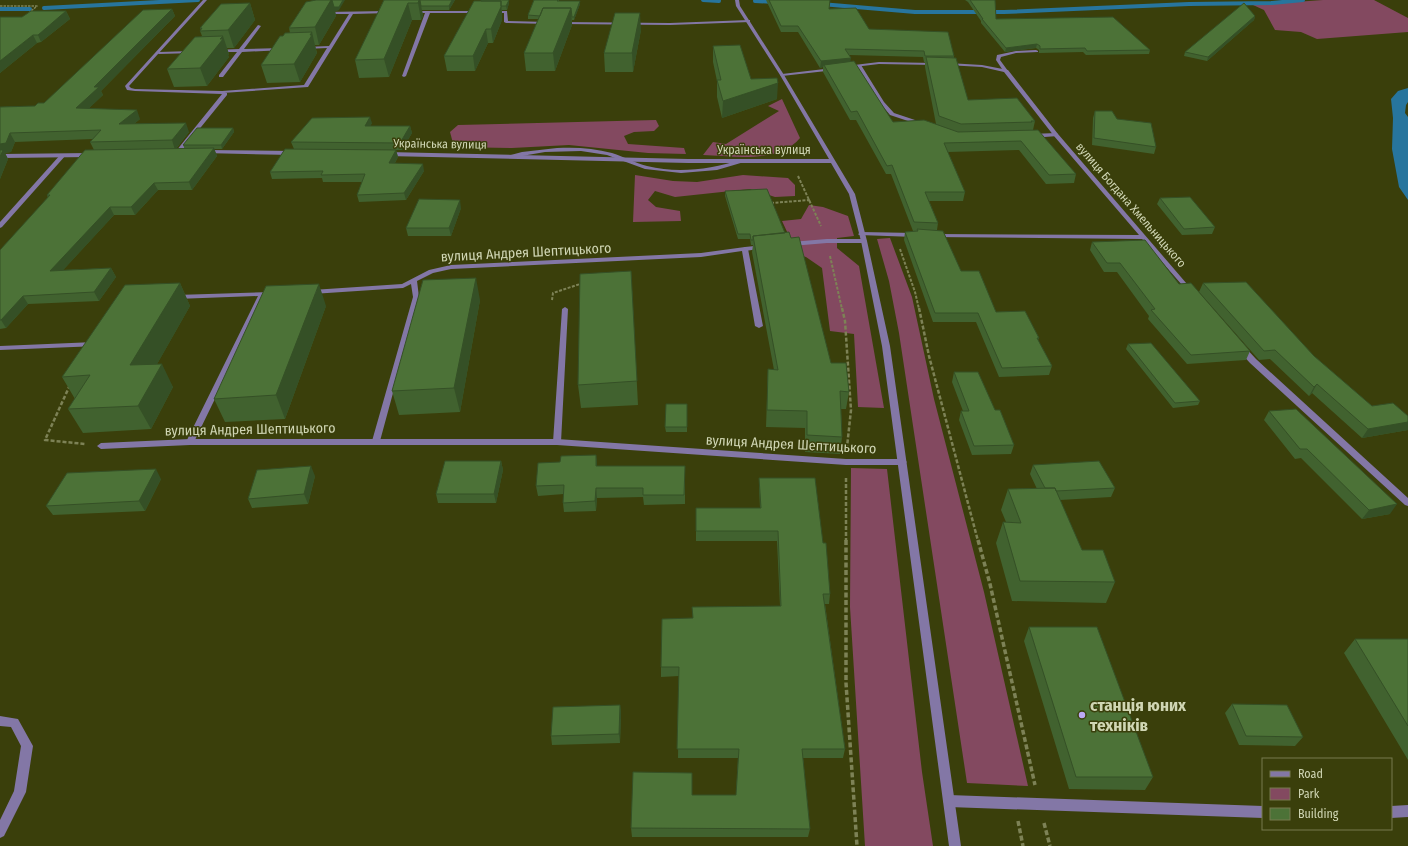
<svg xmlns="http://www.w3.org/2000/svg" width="1408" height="846" font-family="'Fira Sans Condensed',sans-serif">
  <rect width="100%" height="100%" fill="#3a3f0b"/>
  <path fill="#834960" d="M1323 0H1374L1408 18V32L1317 39 1301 32 1275 30 1264 10 1253 5Z
    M782 99 800 138C778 164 733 156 703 155L713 142 726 144 779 111 768 106Z
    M656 120 659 126 654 131 634 132 624 136 628 144 684 148 686 154 648 153 569 145 512 148 454 147 450 132 458 125Z
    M635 175 673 181 697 182 743 175 788 178 795 185V196L775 197 750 189 675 197 655 191 648 200 656 207 680 211 681 221 633 222Z
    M809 205 823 207 848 216 854 236 837 238V248L859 266 884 408 858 407 854 334 830 331 822 268 806 257 779 249 789 236 782 221 801 219Z
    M890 238 912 297 934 399 984 592 1028 786 967 783 899 333 889 281 877 239Z
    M851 468 887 469 922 772 933 846H865L850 607Z"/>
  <path fill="#27759d" d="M1408 88V102L1406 105 1405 113 1408 117V200L1399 187 1392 149 1393 118 1391 99 1398 91Z"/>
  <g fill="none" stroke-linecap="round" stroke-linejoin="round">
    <path stroke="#27759d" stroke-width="4" d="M703 0 719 1
      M755 1 775 2
      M821 4 915 12H1004L1189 4 1272 3 1303 0
      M44 8 198 0
      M0 9H30"/>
    <path stroke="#7d8256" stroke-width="1.5" stroke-dasharray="2.5 1" stroke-linecap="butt" d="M0 6H37L29 13"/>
    <path stroke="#7d8256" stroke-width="2" stroke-dasharray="3 1.5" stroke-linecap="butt" d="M798 176 821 226
      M771 203 810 200
      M900 249 915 292 919 309
      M830 256 842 309
      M552 300 553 293 583 283"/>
    <path stroke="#7d8256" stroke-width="2.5" stroke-dasharray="4 2" stroke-linecap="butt" d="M842 308 845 321 851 410 847 447
      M919 308 929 356 978 541
      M70 385 45 440 85 444
      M846 478V541"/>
    <path stroke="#7d8256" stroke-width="3.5" stroke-dasharray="5 2.5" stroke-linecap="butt" d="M846 540V683L857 846
      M978 540 990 584 1035 785
      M1018 821 1023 846
      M1044 823 1050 846"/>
    <path fill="#8377a6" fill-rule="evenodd" d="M388 11 389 13 353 14 308 87 222 93 220 92 222 91 304 85 327 48 305 49 303 48 305 47 329 46 349 14H325L324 12Z
      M411 11H478L480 12 478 13H430L406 76 404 77 402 76 425 13H412Z
      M491 11H507L508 21 548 22 550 23 548 24 506 23 504 22V13H492Z
      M749 20H750V22L670 25 561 24 559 23 561 22 670 23Z
      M258 25 261 26 244 49 282 48 284 49V50L242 52 223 77H219V75L237 52H215V50L239 49Z
      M1036 50 1038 51V52L1016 53 1001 57 1000 60 1008 71V72H1004L996 60 997 55 1016 51Z
      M192 51 194 52V53L159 54 157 53 159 52Z
      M857 65H861L884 102 894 113 924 123V125H920L890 115 880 103 857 66Z
      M1056 133 1058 134V136L1031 138 1028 136 1031 134Z
      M557 148C576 147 594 148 612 153 624 157 635 163 647 166 679 174 710 169 741 160L744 162 717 170 681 173 645 169 607 155 581 151 545 152 510 158 507 156 522 152Z
      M745 247 748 249 763 326 759 328 755 326 742 251 701 257 451 269 433 273 417 281 419 297 380 441 376 444 372 441 413 297 411 284 403 288 312 294 309 292 312 290 402 284 429 270 451 265 701 253Z
      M272 292 274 293V295L265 296 194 442 190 445 187 444 186 442 258 296 176 299 173 297 176 295Z
      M565 307 568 309 561 442 557 445 553 442 562 309Z
      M95 342 99 344 98 346 0 350V346Z
      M0 716 18 719 33 746 26 792 4 836 0 838V820L14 791 21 746 11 727 0 726Z
      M949 795 1263 806V818L949 807 945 805 943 801 945 797Z
      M1408 805V817L1391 818V806Z"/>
    <path fill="#8377a6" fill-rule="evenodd" d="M203 0H207L129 86 131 88 135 89 222 91 227 93V95L180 153H176V151L222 94 135 91 127 90 125 86Z
      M879 62 935 63 937 64 935 65 879 64 846 68 844 67 846 66Z
      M948 63 982 65 1008 70 1058 134 1193 291V293H1189L1142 239 932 237 931 236 934 234 1139 235 1054 136 1004 72 982 67 946 65V64Z
      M833 68 835 69V70L782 76 780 75 782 74Z
      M61 154 66 155 2 227 0 228V222Z
      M861 232 915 233 918 235 915 237 859 235 858 234Z
      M827 239H864L867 241 864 243H827L791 246 788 244 791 242Z
      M764 245 767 247 766 248 745 251 742 249 745 247Z
      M1238 346H1244L1256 359 1408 498V506L1405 505 1250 363 1238 350 1237 348Z
      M190 439H557L846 459H903L907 462 903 465H846L557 445H190L101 449 97 446 101 443Z"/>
    <path fill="#8377a6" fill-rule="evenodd" d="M735 0H739L740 6 784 75 855 194 867 241 890 346 961 846H949L882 346 861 241 849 194 831 163H688L387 156 384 154 387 152 688 159H829L780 75 736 6Z
      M205 150 293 151 296 153 293 155 203 153V151Z
      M0 154 91 153 94 155 91 157 0 158Z"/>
  </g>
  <path fill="#41622f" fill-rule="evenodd" d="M384 0H455L449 10H422L423 16 421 20H412L389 77 359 78 355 60Z
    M534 0H559V1H580V4L574 20H572V25L555 71H526L524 53 539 19H528V15Z
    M766 0H830L829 9 869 29 954 56V58L968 100 1035 121 1033 130 1076 174 1074 183 1046 184 1019 150 948 152 965 192 963 201H929L938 223 937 230 961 271 996 312 1039 338 1038 340 1052 366 1049 375 999 377 976 322H933L904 240 905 232 913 231 891 174H886L856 120H850L823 72V67L820 68 798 32H781ZM849 55 923 57 924 62H925V67L936 124 893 122 850 61Z
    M965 0H995L996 19 1150 50 1149 54 1086 55 1083 52 1039 53V50L1036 48 1005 52 981 23V21L968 2Z
    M474 1 509 3 507 10H502V20L493 43H488L475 71H447L444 56Z
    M306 2 339 10 335 11 336 16 319 45H315L317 53 300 82 267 83 261 65 283 36 290 33 289 28Z
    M250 3 255 20 234 48H227L229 54 228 55 229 57 207 86 174 87 167 69 202 36 200 31 201 30 200 28Z
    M172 9 175 16 101 91 103 95 89 108 140 119 134 124 189 132 176 149H185L183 145 233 128 234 132 222 149H214L217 156 192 190H158L135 215H114L63 270 111 268 116 277 99 301 28 304 6 328 0 329V250L48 198 47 195 94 150 90 142 93 139 15 142 11 152 5 153 8 159 0 179V107L35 106 44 103Z
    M66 11 70 19 41 42 37 43 0 73V17H22Z
    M1255 16 1254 20 1207 61 1184 56 1185 52Z
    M641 30 633 72H605L604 53Z
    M713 46 751 79 777 99 722 118 717 97V81L713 62Z
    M1095 111 1117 119 1156 147 1154 154 1092 145 1093 118Z
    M372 123 370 126H410L412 133 402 150 294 149 291 142Z
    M396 150 398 157 395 163 424 171 406 200 359 202 357 195 362 182H323L322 178 272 179 270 172Z
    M725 191 849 392 846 409H841L842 437 840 454 805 452V428L766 427 768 369 774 370 752 252 753 245H751L750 239H738L725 196Z
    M1160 198 1215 227 1212 234 1182 235 1157 204Z
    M461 208 451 236H408L406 228Z
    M1092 242 1179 284 1250 351 1246 360 1187 364 1148 319 1149 316 1117 272H1104L1090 250Z
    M631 271 638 405 581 408 578 385Z
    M180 283 190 306 157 364 173 387 151 429 83 433 68 409 75 399 62 377Z
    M1203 283 1314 356 1372 406 1408 416V430L1362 438 1312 393 1309 396 1270 359 1259 360 1199 292Z
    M480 300 460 412 399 415 392 391Z
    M326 306 285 419 225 422 214 399Z
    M1128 344 1200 401 1198 405 1173 408 1126 349Z
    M954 372 995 410 1014 445 1011 454 972 455 959 420 961 411H963L952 382Z
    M687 404V432H666L665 427Z
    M1269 411 1390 514 1362 519 1301 458 1295 459 1264 420Z
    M596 455 597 466H685V504L644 505 643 497 597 498 596 511 564 512 563 503 564 494 538 496 536 486 560 462Z
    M501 461 503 470 496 503H438L436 494Z
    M1033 465 1115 488 1111 497 1060 500 1082 550 1115 582 1106 603 1012 601 996 543 1003 522H1006L1001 510 1008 489H1037L1030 474Z
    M315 476 308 504 252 508 248 499Z
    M759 478 823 543 830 594 829 604H825L845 749 843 758H803L810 829 808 837H632L631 828 692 795H736L738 758H678L679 676 661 677V667L693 618 780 606 777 541H696V508H760L759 488Z
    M161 479 145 511 53 515 46 506Z
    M1029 627 1153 777 1145 790 1069 789 1024 641Z
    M1355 639H1408V760L1344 653Z
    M1232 704 1303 737 1295 746 1239 745 1225 713Z
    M620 705 621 714 620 743 552 745 551 736Z"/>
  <path fill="#355026" d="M331 0H345L339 10 335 11 336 16 319 45 315 27Z
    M419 0H420L423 16 421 20 418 3Z
    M452 0H455L449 10V6Z
    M509 0V3L507 10 506 6Z
    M501 1 502 15V20L493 43 491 29Z
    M580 1V4L574 20V17Z
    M250 3 255 20 234 48 228 30Z
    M408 3 412 20 389 77 384 59Z
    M571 8 572 25 555 71 553 53Z
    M172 9 175 16 101 91 103 95 80 117 76 108 94 87Z
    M66 11 70 19 41 42 38 35Z
    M640 13 641 30 633 72 632 53Z
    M1255 16 1254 20 1207 61 1208 57Z
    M486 29 488 43 475 71 473 56Z
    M312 32 316 50V51L317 53 300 82 294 64Z
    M33 35 37 43 0 73V61Z
    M223 36 229 54 228 55 229 57 207 86 200 68Z
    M1037 44 1036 48 1005 52 1006 48Z
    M851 58 850 64 824 65 823 67 820 68 821 61Z
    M778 83 777 99 722 118 723 101Z
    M137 110 140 119 123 133 119 124Z
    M370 117 372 123 367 133 365 126Z
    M186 123 189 132 175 150 172 140Z
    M410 126 412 133 402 150 400 143Z
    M233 128 234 132 222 149 221 145Z
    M10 133 15 142 11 152 5 153 8 159 0 179V144Z
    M214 148 217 156 192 190 189 182Z
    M396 150 398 157 391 170 389 163Z
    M423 164 424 171 406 200 404 193Z
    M154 183 158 190 135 215 131 207Z
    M460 200 461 208 451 236 449 228Z
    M110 207 114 215 55 279 50 271Z
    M111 268 116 277 99 301 94 292Z
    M476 278 480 300 460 412 454 388Z
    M180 283 190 306 143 389 130 365Z
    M319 284 326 306 285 419 276 395Z
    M23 296 28 304 6 328 1 320Z
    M162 364 173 387 151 429 138 406Z
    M1317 384 1312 393 1309 396 1314 387Z
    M1408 422V430L1362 438 1368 429Z
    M596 455 597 464V476L596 466Z
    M501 461 503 470 496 503 494 494Z
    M311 466 315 476 308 504 304 494Z
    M156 469 161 479 145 511 139 501Z
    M596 488 597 498 596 511 595 501Z
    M1397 504 1390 514 1362 519 1369 510Z
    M620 705 621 714 620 743 619 734Z"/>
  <path fill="#4c7237" stroke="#355026" d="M316 0H331L315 27 289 28 306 2Z
    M332 0H343L339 7H334Z
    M384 0H419L418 3H408L384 59 355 60Z
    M420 0H452L449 6H421Z
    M481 0H509L506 6H501V1H481Z
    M534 0H558L557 1H580L574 17H572L571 8H543L540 16 528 15Z
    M769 0H830L829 9 856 8 869 29 948 32 954 56H925L924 51 845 49 851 58 821 61 798 26H781Z
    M970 0H995L996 19 1113 17 1150 50 1087 51 1085 48 1040 49V46L1037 44 1006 48 982 19H983Z
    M474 1H501V7L491 29H486L473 56H444Z
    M250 3 228 30 200 31 202 28H200L221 4Z
    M1244 3 1255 16 1208 57 1185 52Z
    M543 8H571L553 53H524Z
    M172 9 94 87H99L76 108 137 110 119 124 186 123 172 140 90 142 101 130 10 133 6 143 0 144V107L35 106 38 103H44L143 10Z
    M31 11H66L38 35H33L0 61V17H22Z
    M615 13H640L632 53H604Z
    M312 32 310 35H312L294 64 261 65 280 36H283L285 33Z
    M223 36 220 39H223L200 68 167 69 195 37Z
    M740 45 751 79 777 78 778 83 723 101 717 80H721L713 46Z
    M926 57 956 58 968 100 1017 98 1035 121H1031L1032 122 961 124 939 116Z
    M854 61 893 122 924 120 958 132 1038 130 1076 174 1049 175 1021 141 944 143 965 192H925L938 223 914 222 892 165 887 166 857 111 851 112 824 65Z
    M1095 111H1112L1117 119 1151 123 1156 147 1094 138Z
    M370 117 365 126H410L400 143 291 142 312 118Z
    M197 128H233L221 145H183Z
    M214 148 189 182 154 183 131 207H110L50 271 111 268 94 292 23 296 1 320H0V250L50 195H47L85 150Z
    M285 149 396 150 389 163 423 164 404 193 357 195 365 174 321 175 323 171 270 172Z
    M0 150H3L0 157Z
    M767 189 785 233 753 236V240H751L750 234H738L725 191Z
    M1190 197 1215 227 1184 229 1160 198Z
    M419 199 460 200 449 228H406Z
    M917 229 943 231 961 271H979L996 312 1025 311 1039 338H1037L1052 366 1002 368 978 313H935L905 232 918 231Z
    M789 232 791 238 799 237 831 363H846L849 392 840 391 842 437 807 435V411L767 410 768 369 778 370 753 236Z
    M1145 240 1179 284 1191 283 1250 351 1191 355 1151 310 1155 309 1120 263H1107L1092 242Z
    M631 271 637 381 578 385 580 274Z
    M476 278 454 388 392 391 423 280Z
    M1246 282 1314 356 1372 406 1393 403 1408 416V422L1368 429 1317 384 1314 387 1275 350 1264 351 1203 283Z
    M180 283 130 365 162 364 138 406 68 409 90 375 62 377 125 285Z
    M319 284 276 395 214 399 266 286Z
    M1151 343 1200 401 1175 403 1128 344Z
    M954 372H978L995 410H1000L1014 445 974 446 961 411H969Z
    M666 404H687V427H665Z
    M1296 409 1397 504 1369 510 1307 449H1300L1269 411Z
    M596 455V466H685L684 495H643V488H596L595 501 563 503 564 485 536 486 538 463 560 462 561 456Z
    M445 461H501L494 494H436Z
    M1099 461 1115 488 1056 491 1055 488H1045L1033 465Z
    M311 466 304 494 248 499 257 470Z
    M156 469 139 501 46 506 67 473Z
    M759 478H815L823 543H826L830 594H823L845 749H802L810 829 631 828 633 772 692 773V795H736L739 749H677L679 667H661L662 619 693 618 692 607 781 606 778 531H696V508H761Z
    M1055 488 1082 550H1103L1115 582 1020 581 1003 522 1021 523 1008 489Z
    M1029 627H1097L1153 777H1076Z
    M1355 639H1408V726Z
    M1232 704 1287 705 1303 737 1246 736Z
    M620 705 619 734 551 736 553 707Z"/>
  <circle fill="#bda9f5" stroke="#3a3f0b" stroke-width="1.5" cx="1082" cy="715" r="4"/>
  <g text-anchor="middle" stroke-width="3" stroke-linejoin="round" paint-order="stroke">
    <g font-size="12" fill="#d0d6b4" stroke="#3a3f0b">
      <text transform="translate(440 144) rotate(1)" y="4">Українська вулиця</text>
      <text x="764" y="154">Українська вулиця</text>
      <text transform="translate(1131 205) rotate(49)" y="4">вулиця Богдана Хмельницького</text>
    </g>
    <g font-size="14" fill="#d0d6b4" stroke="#3a3f0b">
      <text transform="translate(526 252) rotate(-3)" y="5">вулиця Андрея Шептицького</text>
      <text transform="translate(250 429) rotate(-1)" y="5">вулиця Андрея Шептицького</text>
      <text transform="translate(791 444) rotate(3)" y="5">вулиця Андрея Шептицького</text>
    </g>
    <g font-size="17" font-weight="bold" fill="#d0d6b4" stroke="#3a3f0b" text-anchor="start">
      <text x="1090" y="711">станція юних<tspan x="1090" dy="20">техніків</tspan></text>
    </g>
  </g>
  <rect x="1262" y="758" width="130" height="72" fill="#3a3f0b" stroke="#767b4f"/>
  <rect x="1270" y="771" width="20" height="6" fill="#8377a6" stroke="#767b4f"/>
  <text x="1298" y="778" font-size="12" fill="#d0d6b4">Road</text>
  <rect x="1270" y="788" width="20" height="12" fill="#834960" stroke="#767b4f"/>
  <text x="1298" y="798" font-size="12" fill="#d0d6b4">Park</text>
  <rect x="1270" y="808" width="20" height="12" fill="#4c7237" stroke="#767b4f"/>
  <text x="1298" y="818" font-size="12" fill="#d0d6b4">Building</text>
</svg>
